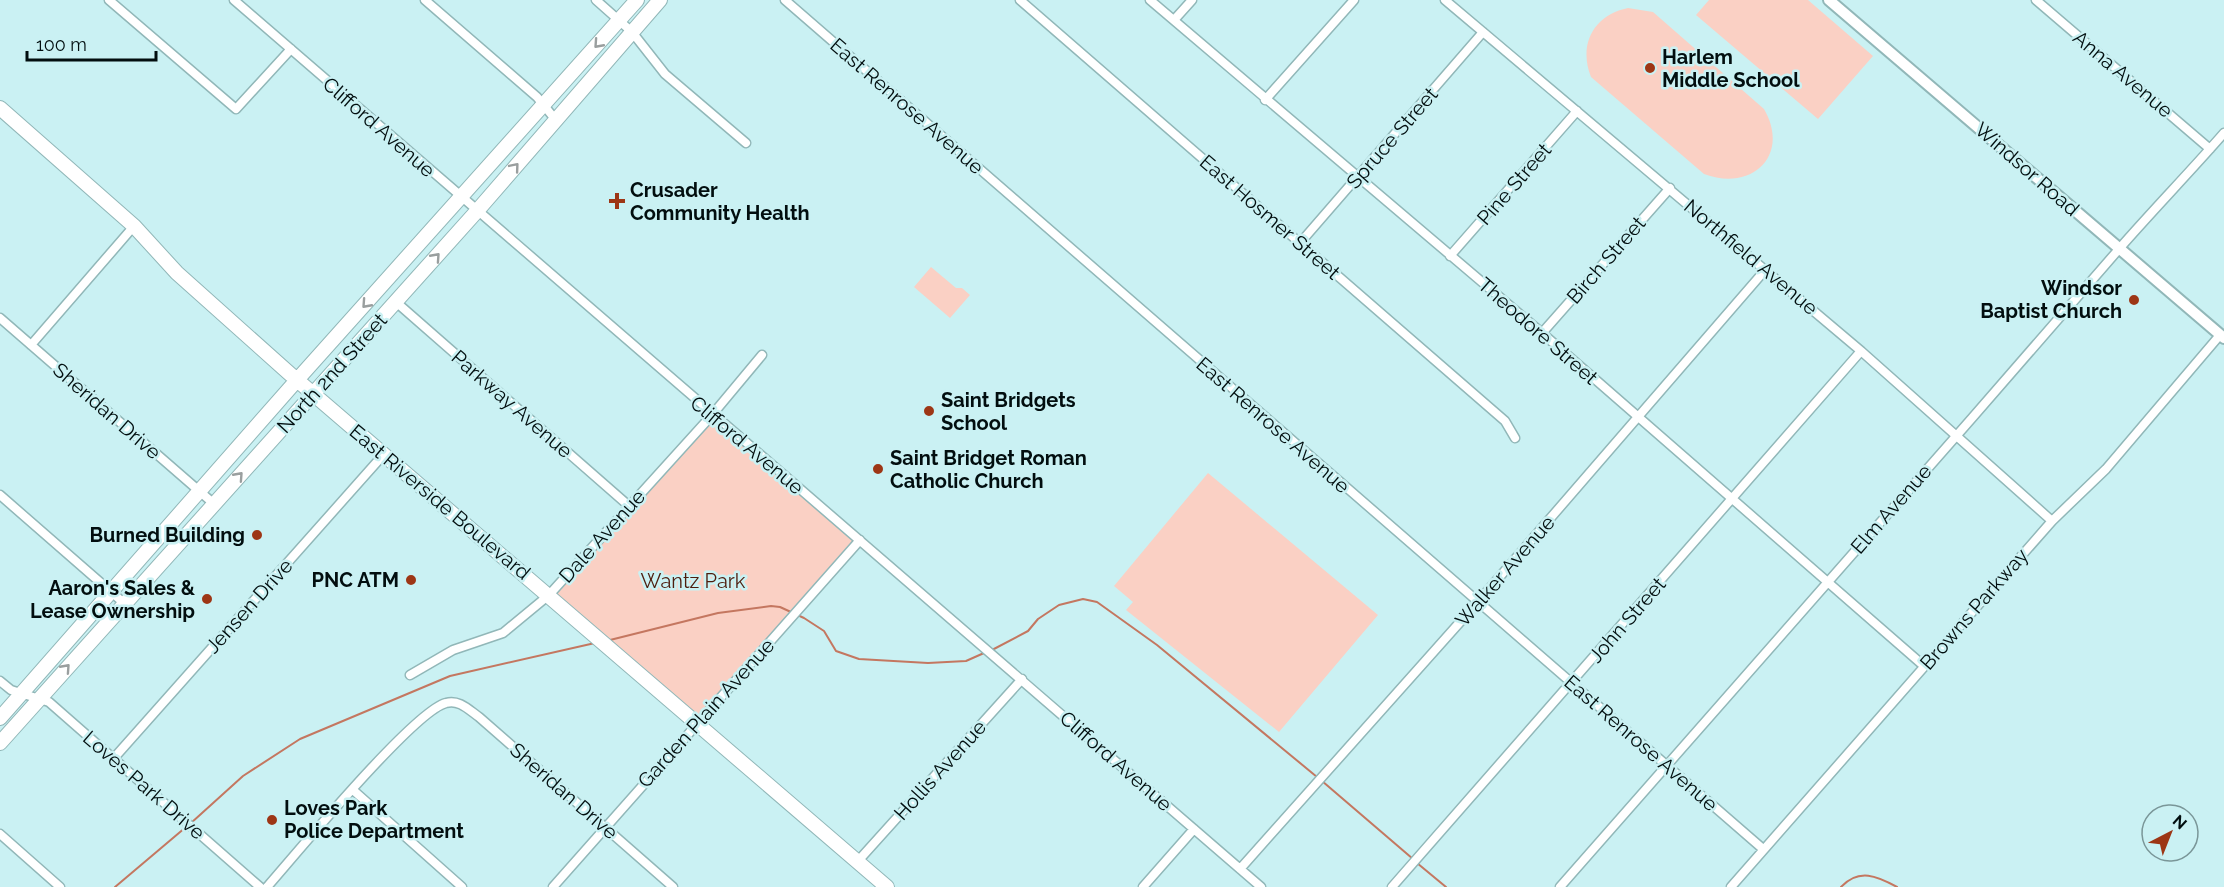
<svg xmlns="http://www.w3.org/2000/svg" width="2224" height="887" font-family="Raleway,sans-serif">
  <rect width="100%" height="100%" fill="#caf1f3"/>
  <path fill="#fad0c4" d="M1709 0H1808L1873 56 1818 119 1696 15Z
    M1628 8 1653 12 1764 109C1791 156 1751 192 1704 174L1591 77C1578 44 1594 15 1628 8Z
    M931 267 956 288H962L970 295 950 318 914 287Z
    M712 415 860 540 696 723 549 595Z
    M1208 473 1378 615 1279 732 1126 610 1133 602 1114 586Z"/>
  <g fill="none" stroke-linecap="round" stroke-linejoin="round">
    <path stroke="#c47760" stroke-width="2" d="M610 640 718 613 771 606 780 607 804 618 824 631 836 651 859 659 928 663 966 661 984 653
      M992 650 1028 631 1038 619 1059 605 1083 599 1097 602 1157 645 1317 777
      M1322 781 1413 859
      M191 823 243 776 300 739 450 676 595 643
      M1417 863 1446 887
      M115 887 186 827
      M1841 887C1859 868 1877 876 1897 887"/>
    <defs>
      <path id="minor" d="M109 0 236 109 291 49
        M234 0 1261 887
        M425 0 537 97 555 119
        M596 0 632 32 665 74 746 143
        M785 0 1763 849
        M1020 0 1505 421 1515 438
        M1150 0 1542 333 1924 666
        M1445 0 1861 351 2052 521
        M2036 0 2210 149
        M1174 20 1192 0
        M1265 100 1354 0
        M1300 243 1483 32
        M1450 256 1577 111
        M396 302 629 506
        M0 318 213 503
        M1542 333 1670 188
        M31 345 134 226
        M0 495 125 604
        M410 675 453 650 503 633 549 595 712 415 762 355
        M0 681 11 690 49 702 260 887
        M114 758 384 454
        M353 790 462 887
        M0 834 60 887
        M858 861 1022 679
        M1240 869 1477 603 1766 269
        M267 887C296 854 414 711 446 703 459 699 469 710 479 717L673 887
        M553 887 860 540
        M1143 887 1194 829
        M1392 887 1861 351
        M1560 887C1746 675 1934 463 2119 249 2153 210 2190 172 2224 133
        M1731 887 2052 521 2106 469 2220 335"/>
      <path id="tertiary" d="M1829 0 2224 338"/>
      <path id="primary" d="M0 108 134 226 177 273 290 374 887 887
        M0 718 297 380 637 0
        M0 743 477 211 660 0"/>
    </defs>
    <use href="#minor" stroke="#91b7b8" stroke-width="11"/>
    <use href="#tertiary" stroke="#91b7b8" stroke-width="14"/>
    <use href="#primary" stroke="#91b7b8" stroke-width="16"/>
    <use href="#minor" stroke="#fff" stroke-width="8"/>
    <use href="#tertiary" stroke="#fff" stroke-width="10"/>
    <use href="#primary" stroke="#fff" stroke-width="14"/>
  </g>
  <defs><path id="oneway-chevron" d="M-2-3.5L2.5 0L-2 3.5" fill="none" stroke-width="1.6" stroke-linecap="round" stroke-linejoin="round" transform="scale(1.5)"/></defs>
  <g stroke="#9a9f9f">
    <use href="#oneway-chevron" transform="translate(598 44) rotate(132)"/>
    <use href="#oneway-chevron" transform="translate(515 167) rotate(-50)"/>
    <use href="#oneway-chevron" transform="translate(436 257) rotate(-48)"/>
    <use href="#oneway-chevron" transform="translate(366 304) rotate(132)"/>
    <use href="#oneway-chevron" transform="translate(239 476) rotate(-48)"/>
    <use href="#oneway-chevron" transform="translate(66 668) rotate(-48)"/>
  </g>
  <g fill="#9d3615" stroke="#caf1f3" stroke-width="2">
    <circle cx="1650" cy="68" r="6"/>
    <path d="M614 192h6v6h6v6h-6v6h-6v-6h-6v-6h6z"/>
    <circle cx="2134" cy="300" r="6"/>
    <circle cx="929" cy="411" r="6"/>
    <circle cx="878" cy="469" r="6"/>
    <circle cx="257" cy="535" r="6"/>
    <circle cx="411" cy="580" r="6"/>
    <circle cx="207" cy="599" r="6"/>
    <circle cx="272" cy="820" r="6"/>
  </g>
  <g text-anchor="middle" stroke-width="5" stroke-linejoin="round" paint-order="stroke">
    <g font-size="20" font-weight="bold" fill="#020e0f" stroke="#caf1f3" text-anchor="start">
      <text x="1662" y="64">Harlem<tspan x="1662" dy="23">Middle School</tspan></text>
      <text x="630" y="197">Crusader<tspan x="630" dy="23">Community Health</tspan></text>
      <text x="2122" y="295" text-anchor="end">Windsor<tspan x="2122" dy="23">Baptist Church</tspan></text>
      <text x="941" y="407">Saint Bridgets<tspan x="941" dy="23">School</tspan></text>
      <text x="890" y="465">Saint Bridget Roman<tspan x="890" dy="23">Catholic Church</tspan></text>
      <text x="245" y="542" text-anchor="end">Burned Building</text>
      <text x="399" y="587" text-anchor="end">PNC ATM</text>
      <text x="195" y="595" text-anchor="end">Aaron's Sales &amp;<tspan x="195" dy="23">Lease Ownership</tspan></text>
      <text x="284" y="815">Loves Park<tspan x="284" dy="23">Police Department</tspan></text>
    </g>
    <g font-size="20" fill="#020e0f" stroke="#caf1f3">
      <text transform="translate(2123 74) rotate(40)" y="7">Anna Avenue</text>
      <text transform="translate(907 106) rotate(41)" y="7">East Renrose Avenue</text>
      <text transform="translate(379 127) rotate(41)" y="7">Clifford Avenue</text>
      <text transform="translate(1392 138) rotate(-49)" y="7">Spruce Street</text>
      <text transform="translate(2027 169) rotate(41)" y="7">Windsor Road</text>
      <text transform="translate(1514 184) rotate(-49)" y="7">Pine Street</text>
      <text transform="translate(1270 217) rotate(41)" y="7">East Hosmer Street</text>
      <text transform="translate(1751 257) rotate(40)" y="7">Northfield Avenue</text>
      <text transform="translate(1606 260) rotate(-49)" y="7">Birch Street</text>
      <text transform="translate(1538 331) rotate(41)" y="7">Theodore Street</text>
      <text transform="translate(332 373) rotate(-48)" y="7">North 2nd Street</text>
      <text transform="translate(512 404) rotate(41)" y="7">Parkway Avenue</text>
      <text transform="translate(107 411) rotate(41)" y="7">Sheridan Drive</text>
      <text transform="translate(1273 425) rotate(41)" y="7">East Renrose Avenue</text>
      <text transform="translate(747 445) rotate(40)" y="7">Clifford Avenue</text>
      <text transform="translate(440 502) rotate(40)" y="7">East Riverside Boulevard</text>
      <text transform="translate(1891 509) rotate(-49)" y="7">Elm Avenue</text>
      <text transform="translate(602 536) rotate(-48)" y="7">Dale Avenue</text>
      <text transform="translate(1505 571) rotate(-49)" y="7">Walker Avenue</text>
      <text transform="translate(249 606) rotate(-48)" y="7">Jensen Drive</text>
      <text transform="translate(1974 609) rotate(-49)" y="7">Browns Parkway</text>
      <text transform="translate(1627 620) rotate(-49)" y="7">John Street</text>
      <text transform="translate(706 713) rotate(-48)" y="7">Garden Plain Avenue</text>
      <text transform="translate(1641 743) rotate(41)" y="7">East Renrose Avenue</text>
      <text transform="translate(1116 761) rotate(41)" y="7">Clifford Avenue</text>
      <text transform="translate(940 770) rotate(-48)" y="7">Hollis Avenue</text>
      <text transform="translate(144 785) rotate(41)" y="7">Loves Park Drive</text>
      <text transform="translate(564 791) rotate(41)" y="7">Sheridan Drive</text>
    </g>
    <g font-size="20" fill="#4e1c0d" stroke="#caf1f3">
      <text x="693" y="588">Wantz Park</text>
    </g>
  </g>
  <g transform="translate(2170 833) rotate(42)"><circle r="28" fill="#caf1f3" stroke="#7a9698" stroke-width="1.5"/>
  <path d="M0-4.5L10 22L0 15L-10 22Z" fill="#9d3615"/>
  <text y="-9" font-size="16" font-weight="bold" text-anchor="middle" fill="#020e0f">N</text>
  </g>
  <path d="M27 51v9h129v-9" fill="none" stroke="#020e0f" stroke-width="3"/>
  <text x="36" y="51" font-size="18" fill="#020e0f" stroke="#caf1f3" stroke-width="4.5" paint-order="stroke">100 m</text>
</svg>
